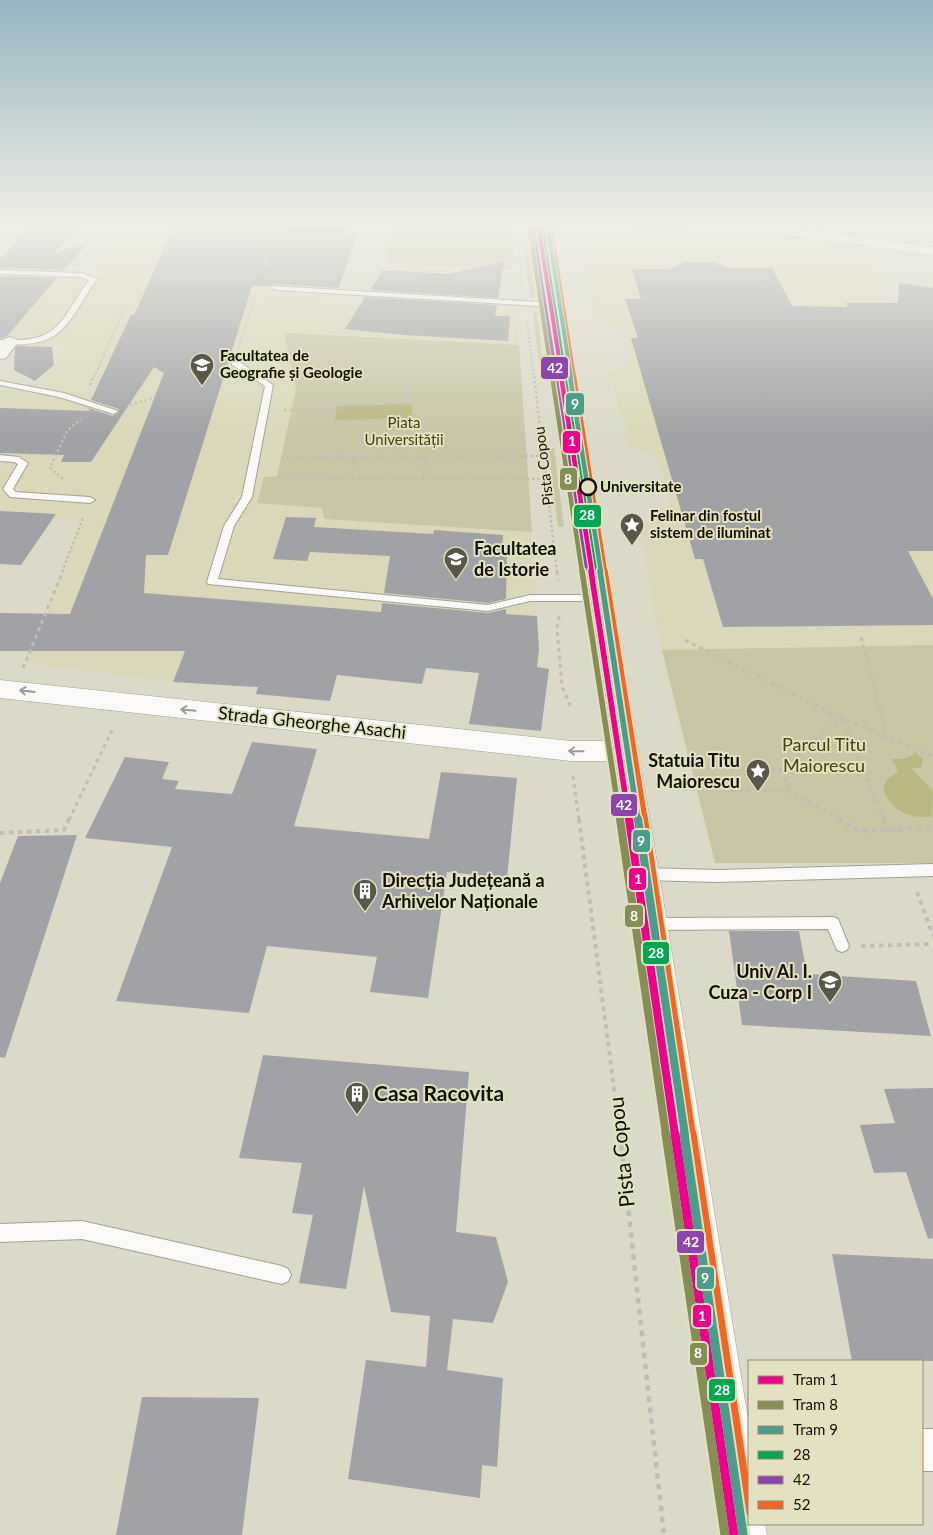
<svg xmlns="http://www.w3.org/2000/svg" width="933" height="1535" font-family="Lato,sans-serif">
  <rect width="100%" height="100%" fill="#dbdac8"/>
  <path fill="#dad8b9" d="M120 223H313L292 269H272L265 297 516 310 539 650 197 620 173 682 25 663 81 521 0 518V391L41 383 71 342 34 347 14 353 7 361H0V273L75 275V281L104 272H94Z
    M593 228 776 237 834 243 845 247 860 249 928 357H933V645L662 650 641 529 671 503 657 457 628 445 625 427 609 375 632 358 625 332 597 317 579 231 580 229Z"/>
  <path fill="#c8c6a4" d="M400 223H508L512 269 385 263Z
    M521 223 525 229 535 297 530 299Z
    M533 311 537 313 544 374H540Z
    M284 333 519 345 532 532 324 519 322 508 257 503 264 477 277 476 296 389Z
    M548 448H554L564 527H558Z
    M933 645V863H715L662 650Z"/>
  <path fill="#bbb781" d="M412 404V418L335 420 337 406Z
    M914 752 923 759 921 768H911L933 791 932 816C908 820 892 810 883 789L887 779 898 772 895 764 891 759H903L913 755Z"/>
  <path fill="#a1a2a5" d="M34 223H80L54 254 89 242 64 270 0 268V259Z
    M246 223H288L286 229 346 230 345 233 357 234 339 288 273 284 271 286H252L168 555H146L144 593 381 612 382 603 488 613 506 609V614L537 616 539 650 537 667 549 669 541 731 469 724 479 673 426 668 422 684 337 675 330 701 256 694 258 687 173 682 185 651H0V613L70 614 164 373 154 367 91 462H61L64 455 0 453V408L90 411 88 408 113 416 119 412V409L91 400 131 315H134L172 231H244Z
    M504 262 498 298 370 290 383 270 447 274Z
    M685 262H714L728 268H772L792 306 848 307 846 303H898L899 283 933 288V551H908L933 599V625L723 627 703 559H695L631 338H638L625 299H641L632 269H670Z
    M0 276 57 278 7 336 2 338H0Z
    M365 297 497 305 495 316H510L508 341 404 335 345 329Z
    M17 346 52 347 54 365 35 381 14 370 15 349Z
    M0 511 56 514 21 565 0 564Z
    M286 517 316 518 314 527 433 534 434 530 503 535 502 551H507L506 599 488 603 384 593 390 556 310 552 307 561 273 559Z
    M252 742 317 749 294 826 429 839 441 772 517 778 507 878 447 872 428 998 370 992 377 957 267 946 249 1013 116 1001 172 847 85 838 125 757 169 762 162 779 179 781 175 789 232 794Z
    M77 835 5 1058 0 1057V883L18 836Z
    M729 931H799L807 974 916 981 931 1036 742 1025Z
    M263 1055 469 1072 456 1232 496 1237 508 1282 493 1323 453 1319 447 1370 503 1378 497 1467 482 1465 480 1498 348 1479 366 1360 426 1367 430 1316 391 1312 364 1186 346 1289 299 1283 313 1215 292 1213 302 1163 239 1158Z
    M933 1088V1238L928 1239 906 1172 874 1173 860 1125 895 1123 884 1089Z
    M832 1254 933 1259V1361H852Z
    M142 1397 259 1398 242 1535H116Z"/>
  <g fill="none" stroke-linecap="round" stroke-linejoin="round">
    <defs>
      <path id="service" d="M0 270 81 273 97 279C64 327 65 348 0 344V340C60 343 58 324 89 280L80 277 0 274Z
        M273 286 555 303 559 305 555 307 276 290 272 288Z
        M232 361H238L273 385 252 497 234 526 218 579 488 605 530 595H601L606 598 601 601H530L488 611 208 584 207 582 224 526 242 497 265 386 232 365Z
        M0 381 64 393 118 411 114 414 59 397 0 385Z
        M0 455 19 457 28 463 13 489 16 492 90 497 95 500 90 503 10 497 3 489 18 464 14 462 0 461Z
        M933 864V876L718 882 644 880 639 878 637 874 639 870 644 868 718 870Z
        M833 917 838 919 849 946 847 950 842 952 837 950 828 929 651 930 646 928 644 924 646 920 651 918Z
        M82 1221 282 1266 288 1269 291 1275 288 1281 282 1284 82 1239 0 1242V1224Z"/>
      <path id="minor" d="M10 337 16 339 18 342 6 358 0 359V344L4 339Z
        M922 1429H933V1471H922Z"/>
      <path id="tertiary" d="M624 223H705L785 227 933 247V255L785 235 631 227Z
        M0 680 571 741H625L635 744 639 751 635 758 625 761H571L0 698Z"/>
      <path id="secondary" d="M534 223H548L659 874 749 1425V1524H765L767 1535H721L629 874Z"/>
    </defs>
    <use href="#service" stroke="#a1a193" stroke-width="2"/>
    <use href="#minor" stroke="#a1a193" stroke-width="2"/>
    <use href="#tertiary" stroke="#a1a193" stroke-width="1"/>
    <use href="#secondary" stroke="#a1a193" stroke-width="1"/>
    <path stroke="#bebeb7" stroke-width="2" stroke-dasharray="2 2" stroke-linecap="butt" d="M426 223 493 254 521 263
      M515 223 523 287
      M178 231 182 223
      M260 278 266 260
      M527 321 534 377
      M239 348 256 291
      M94 377 124 310"/>
    <path stroke="#bebeb7" stroke-width="2.5" stroke-dasharray="2.5 2.5" stroke-linecap="butt" d="M534 376 557 572
      M90 385 94 376
      M407 403 409 384
      M414 403 415 420 333 421 334 404Z
      M130 405 153 398
      M284 410 334 409
      M407 420 409 441
      M281 457 543 456
      M277 476 352 479H545
      M423 478 425 455
      M63 479 50 468 67 431 81 419
      M352 479 354 456
      M62 572 83 518"/>
    <path stroke="#bebeb7" stroke-width="3" stroke-dasharray="4 4" stroke-linecap="butt" d="M557 571 558 580
      M559 616 557 628 562 686 571 708
      M861 637 886 736
      M685 640 841 718 885 820
      M23 668 63 571
      M675 766 783 770 841 718 933 756
      M783 770 788 791
      M573 776 579 820
      M683 789 788 791 841 820
      M69 820 114 726"/>
    <path stroke="#bebeb7" stroke-width="4" stroke-dasharray="4.5 4.5" stroke-linecap="butt" d="M579 819 620 1135
      M839 819 860 831 933 828
      M884 819 889 830
      M0 833 64 830 69 819
      M917 892 933 936
      M861 946 933 944"/>
    <path stroke="#bebeb7" stroke-width="4.5" stroke-dasharray="5.5 5.5" stroke-linecap="butt" d="M620 1134 664 1535"/>
    <use href="#service" fill="#faf9f7" fill-rule="evenodd"/>
    <use href="#minor" fill="#faf9f7" fill-rule="evenodd"/>
    <use href="#tertiary" fill="#faf9f7" fill-rule="evenodd"/>
    <use href="#secondary" fill="#faf9f7" fill-rule="evenodd"/>
    <defs>
      <path id="bus-1-far4" d="M541 223 565 377"/>
      <path id="bus-1-far3" d="M565 376 596 572"/>
      <path id="bus-1-far2" d="M596 571 636 820"/>
      <path id="bus-1-far1" d="M635 819 684 1135"/>
      <path id="bus-1" d="M683 1134 744 1535"/>
      <path id="bus-2-far4" d="M532 224 556 377"/>
      <path id="bus-2-far3" d="M556 376 587 572"/>
      <path id="bus-2-far2" d="M587 571 626 820"/>
      <path id="bus-2-far1" d="M626 819 674 1135"/>
      <path id="bus-2" d="M674 1134 735 1535"/>
      <path id="bus-3-far4" d="M550 223 574 377"/>
      <path id="bus-3-far3" d="M574 376 605 572"/>
      <path id="bus-3-far2" d="M605 571 645 820"/>
      <path id="bus-3-far1" d="M644 819 692 1135"/>
      <path id="bus-3" d="M692 1134 749 1511"/>
    </defs>
    <use href="#bus-1-far4" stroke="#e3e1c0" stroke-width="5.5"/>
    <use href="#bus-1-far3" stroke="#e3e1c0" stroke-width="7"/>
    <use href="#bus-1-far2" stroke="#e3e1c0" stroke-width="9"/>
    <use href="#bus-1-far1" stroke="#e3e1c0" stroke-width="11"/>
    <use href="#bus-1" stroke="#e3e1c0" stroke-width="13"/>
    <use href="#bus-2-far4" stroke="#e3e1c0" stroke-width="5.5"/>
    <use href="#bus-2-far3" stroke="#e3e1c0" stroke-width="7"/>
    <use href="#bus-2-far2" stroke="#e3e1c0" stroke-width="9"/>
    <use href="#bus-2-far1" stroke="#e3e1c0" stroke-width="11"/>
    <use href="#bus-2" stroke="#e3e1c0" stroke-width="13"/>
    <use href="#bus-3-far4" stroke="#e3e1c0" stroke-width="5.5"/>
    <use href="#bus-3-far3" stroke="#e3e1c0" stroke-width="7"/>
    <use href="#bus-3-far2" stroke="#e3e1c0" stroke-width="9"/>
    <use href="#bus-3-far1" stroke="#e3e1c0" stroke-width="11"/>
    <use href="#bus-3" stroke="#e3e1c0" stroke-width="13"/>
    <use href="#bus-1-far4" stroke="#00a651" stroke-width="4"/>
    <use href="#bus-1-far3" stroke="#00a651" stroke-width="4.5"/>
    <use href="#bus-1-far2" stroke="#00a651" stroke-width="5.5"/>
    <use href="#bus-1-far1" stroke="#00a651" stroke-width="8"/>
    <use href="#bus-1" stroke="#00a651" stroke-width="9"/>
    <use href="#bus-2-far4" stroke="#8e44ad" stroke-width="4"/>
    <use href="#bus-2-far3" stroke="#8e44ad" stroke-width="4.5"/>
    <use href="#bus-2-far2" stroke="#8e44ad" stroke-width="5.5"/>
    <use href="#bus-2-far1" stroke="#8e44ad" stroke-width="8"/>
    <use href="#bus-2" stroke="#8e44ad" stroke-width="9"/>
    <use href="#bus-3-far4" stroke="#f26522" stroke-width="4"/>
    <use href="#bus-3-far3" stroke="#f26522" stroke-width="4.5"/>
    <use href="#bus-3-far2" stroke="#f26522" stroke-width="5.5"/>
    <use href="#bus-3-far1" stroke="#f26522" stroke-width="8"/>
    <use href="#bus-3" stroke="#f26522" stroke-width="9"/>
    <defs>
      <path id="tram-1-far4" d="M538 223 562 377"/>
      <path id="tram-1-far3" d="M561 376 592 572"/>
      <path id="tram-1-far2" d="M591 571 629 820"/>
      <path id="tram-1-far1" d="M629 819 675 1135"/>
      <path id="tram-1" d="M675 1134 734 1535"/>
      <path id="tram-2-far4" d="M529 224 552 377"/>
      <path id="tram-2-far3" d="M552 376 582 572"/>
      <path id="tram-2-far2" d="M582 571 620 820"/>
      <path id="tram-2-far1" d="M620 819 666 1135"/>
      <path id="tram-2" d="M666 1134 725 1535"/>
      <path id="tram-3-far4" d="M547 223 571 377"/>
      <path id="tram-3-far3" d="M570 376 601 572"/>
      <path id="tram-3-far2" d="M600 571 638 820"/>
      <path id="tram-3-far1" d="M638 819 685 1135"/>
      <path id="tram-3" d="M684 1134 743 1534"/>
    </defs>
    <use href="#tram-1-far4" stroke="#e3e1c0" stroke-width="5.5"/>
    <use href="#tram-1-far3" stroke="#e3e1c0" stroke-width="7"/>
    <use href="#tram-1-far2" stroke="#e3e1c0" stroke-width="9"/>
    <use href="#tram-1-far1" stroke="#e3e1c0" stroke-width="11"/>
    <use href="#tram-1" stroke="#e3e1c0" stroke-width="13"/>
    <use href="#tram-2-far4" stroke="#e3e1c0" stroke-width="5.5"/>
    <use href="#tram-2-far3" stroke="#e3e1c0" stroke-width="7"/>
    <use href="#tram-2-far2" stroke="#e3e1c0" stroke-width="9"/>
    <use href="#tram-2-far1" stroke="#e3e1c0" stroke-width="11"/>
    <use href="#tram-2" stroke="#e3e1c0" stroke-width="13"/>
    <use href="#tram-3-far4" stroke="#e3e1c0" stroke-width="5.5"/>
    <use href="#tram-3-far3" stroke="#e3e1c0" stroke-width="7"/>
    <use href="#tram-3-far2" stroke="#e3e1c0" stroke-width="9"/>
    <use href="#tram-3-far1" stroke="#e3e1c0" stroke-width="11"/>
    <use href="#tram-3" stroke="#e3e1c0" stroke-width="13"/>
    <use href="#tram-1-far4" stroke="#ec008c" stroke-width="4"/>
    <use href="#tram-1-far3" stroke="#ec008c" stroke-width="4.5"/>
    <use href="#tram-1-far2" stroke="#ec008c" stroke-width="5.5"/>
    <use href="#tram-1-far1" stroke="#ec008c" stroke-width="8"/>
    <use href="#tram-1" stroke="#ec008c" stroke-width="9"/>
    <use href="#tram-2-far4" stroke="#858e54" stroke-width="4"/>
    <use href="#tram-2-far3" stroke="#858e54" stroke-width="4.5"/>
    <use href="#tram-2-far2" stroke="#858e54" stroke-width="5.5"/>
    <use href="#tram-2-far1" stroke="#858e54" stroke-width="8"/>
    <use href="#tram-2" stroke="#858e54" stroke-width="9"/>
    <use href="#tram-3-far4" stroke="#4b9c8a" stroke-width="4"/>
    <use href="#tram-3-far3" stroke="#4b9c8a" stroke-width="4.5"/>
    <use href="#tram-3-far2" stroke="#4b9c8a" stroke-width="5.5"/>
    <use href="#tram-3-far1" stroke="#4b9c8a" stroke-width="8"/>
    <use href="#tram-3" stroke="#4b9c8a" stroke-width="9"/>
  </g>
  <defs><path id="oneway-shaft" d="M-6 0H5M1.5-3L5.5 0L1.5 3" fill="none" stroke-width="1.6" stroke-linecap="round" stroke-linejoin="round" transform="scale(1.25)"/></defs>
  <g stroke="#9d9c96">
    <use href="#oneway-shaft" transform="translate(27 691) rotate(-173)"/>
    <use href="#oneway-shaft" transform="translate(188 710) rotate(-174)"/>
    <use href="#oneway-shaft" transform="translate(576 751) rotate(-179)"/>
  </g>
  <linearGradient id="sky" x2="0" y2="1"><stop stop-color="#96b5bf"/><stop offset="0.51" stop-color="#efeee6"/><stop offset="1" stop-color="#efeee6" stop-opacity="0"/></linearGradient>
  <rect width="933" height="437" fill="url(#sky)"/>
  <defs>
    <symbol id="university-pin" viewBox="-11 -11 22 30"><path d="M0 17L-7.5 6A9.5 9.5 0 1 1 7.5 6Z" fill="#585749" stroke="#e3e1c0"/><path d="M0-5L7-2L0 1L-7-2ZM-4 1L0 2.5L4 1V4Q0 6-4 4Z" fill="#fff"/></symbol>
    <symbol id="sight-pin" viewBox="-11 -11 22 30"><path d="M0 17L-7.5 6A9.5 9.5 0 1 1 7.5 6Z" fill="#585749" stroke="#e3e1c0"/><path d="M0-6L1.8-2.2L6-1.7L2.9 1.2L3.7 5.4L0 3.3L-3.7 5.4L-2.9 1.2L-6-1.7L-1.8-2.2Z" fill="#fff"/></symbol>
    <symbol id="building-pin" viewBox="-11 -11 22 30"><path d="M0 17L-7.5 6A9.5 9.5 0 1 1 7.5 6Z" fill="#585749" stroke="#e3e1c0"/><path d="M-4-6H4V6H1V3H-1V6H-4ZM-2.5-4.3h1.7v1.8h-1.7ZM.8-4.3h1.7v1.8H.8ZM-2.5-1h1.7V.8h-1.7ZM.8-1h1.7V.8H.8Z" fill="#fff"/></symbol>
  </defs>
  <g fill-rule="evenodd">
    <use href="#university-pin" x="188" y="351" width="28" height="38"/>
    <use href="#sight-pin" x="618" y="511" width="28" height="38"/>
    <use href="#university-pin" x="442" y="545" width="28" height="38"/>
    <use href="#sight-pin" x="744" y="757" width="28" height="38"/>
    <use href="#building-pin" x="351" y="877" width="28" height="38"/>
    <use href="#university-pin" x="816" y="968" width="28" height="38"/>
    <use href="#building-pin" x="343" y="1080" width="28" height="38"/>
  </g>
  <circle fill="#e3e1c0" stroke="#111005" stroke-width="2.5" cx="588" cy="487" r="8"/>
  <g text-anchor="middle" stroke-width="4" stroke-linejoin="round" paint-order="stroke">
    <g font-size="15" font-weight="bold" fill="#111005" stroke="#e3e1c0" text-anchor="start">
      <text x="220" y="361">Facultatea de<tspan x="220" dy="17">Geografie și Geologie</tspan></text>
      <text x="650" y="521">Felinar din fostul<tspan x="650" dy="17">sistem de iluminat</tspan></text>
    </g>
    <g font-size="15" fill="#464109" stroke="#e3e1c0">
      <text x="404" y="428">Piata<tspan x="404" dy="17">Universității</tspan></text>
    </g>
    <g font-size="15" fill="#111005" stroke="#e3e1c0">
      <text transform="translate(544 466) rotate(-97)" y="5">Pista Copou</text>
    </g>
    <g font-size="15" font-weight="bold" fill="#111005" stroke="#e3e1c0" text-anchor="start">
      <text x="600" y="492">Universitate</text>
    </g>
    <g font-size="18" font-weight="bold" fill="#111005" stroke="#e3e1c0" text-anchor="start">
      <text x="474" y="555">Facultatea<tspan x="474" dy="21">de Istorie</tspan></text>
      <text x="740" y="767" text-anchor="end">Statuia Titu<tspan x="740" dy="21">Maiorescu</tspan></text>
      <text x="382" y="887">Direcția Județeană a<tspan x="382" dy="21">Arhivelor Naționale</tspan></text>
      <text x="812" y="978" text-anchor="end">Univ Al. I.<tspan x="812" dy="21">Cuza - Corp I</tspan></text>
    </g>
    <g font-size="18" fill="#111005" stroke="#e3e1c0">
      <text transform="translate(312 723) rotate(6)" y="6">Strada Gheorghe Asachi</text>
    </g>
    <g font-size="18" fill="#464109" stroke="#e3e1c0">
      <text x="824" y="751">Parcul Titu<tspan x="824" dy="21">Maiorescu</tspan></text>
    </g>
    <g font-size="21" font-weight="bold" fill="#111005" stroke="#e3e1c0" text-anchor="start">
      <text x="374" y="1101">Casa Racovita</text>
    </g>
    <g font-size="21" fill="#111005" stroke="#e3e1c0">
      <text transform="translate(622 1152) rotate(-96)" y="7">Pista Copou</text>
    </g>
  </g>
  <g stroke="#e3e1c0" stroke-width="2">
    <rect x="540" y="356" width="29" height="24" rx="5" fill="#8e44ad"/>
    <rect x="565" y="392" width="20" height="24" rx="5" fill="#4b9c8a"/>
    <rect x="562" y="430" width="19" height="24" rx="5" fill="#ec008c"/>
    <rect x="559" y="467" width="19" height="24" rx="5" fill="#858e54"/>
    <rect x="573" y="504" width="29" height="24" rx="5" fill="#00a651"/>
    <rect x="610" y="793" width="28" height="24" rx="5" fill="#8e44ad"/>
    <rect x="632" y="829" width="19" height="24" rx="5" fill="#4b9c8a"/>
    <rect x="628" y="867" width="19" height="24" rx="5" fill="#ec008c"/>
    <rect x="624" y="904" width="20" height="24" rx="5" fill="#858e54"/>
    <rect x="642" y="941" width="28" height="24" rx="5" fill="#00a651"/>
    <rect x="676" y="1230" width="29" height="24" rx="5" fill="#8e44ad"/>
    <rect x="696" y="1266" width="19" height="24" rx="5" fill="#4b9c8a"/>
    <rect x="692" y="1304" width="20" height="24" rx="5" fill="#ec008c"/>
    <rect x="689" y="1342" width="19" height="24" rx="5" fill="#858e54"/>
    <rect x="708" y="1378" width="28" height="24" rx="5" fill="#00a651"/>
  </g>
  <g font-size="14" text-anchor="middle" font-weight="bold" fill="#fff">
    <text x="555" y="373">42</text>
    <text x="575" y="409">9</text>
    <text x="572" y="446">1</text>
    <text x="568" y="484">8</text>
    <text x="587" y="520">28</text>
    <text x="624" y="810">42</text>
    <text x="641" y="846">9</text>
    <text x="638" y="884">1</text>
    <text x="634" y="921">8</text>
    <text x="656" y="958">28</text>
    <text x="691" y="1247">42</text>
    <text x="705" y="1283">9</text>
    <text x="702" y="1321">1</text>
    <text x="698" y="1358">8</text>
    <text x="722" y="1395">28</text>
  </g>
  <rect x="748" y="1360" width="175" height="165" fill="#e3e1c0" stroke="#8f8d75"/>
  <rect x="758" y="1376" width="25" height="8" fill="#ec008c" stroke="#8f8d75"/>
  <text x="793" y="1385" font-size="15" fill="#111005">Tram 1</text>
  <rect x="758" y="1401" width="25" height="8" fill="#858e54" stroke="#8f8d75"/>
  <text x="793" y="1410" font-size="15" fill="#111005">Tram 8</text>
  <rect x="758" y="1426" width="25" height="8" fill="#4b9c8a" stroke="#8f8d75"/>
  <text x="793" y="1435" font-size="15" fill="#111005">Tram 9</text>
  <rect x="758" y="1451" width="25" height="8" fill="#00a651" stroke="#8f8d75"/>
  <text x="793" y="1460" font-size="15" fill="#111005">28</text>
  <rect x="758" y="1476" width="25" height="8" fill="#8e44ad" stroke="#8f8d75"/>
  <text x="793" y="1485" font-size="15" fill="#111005">42</text>
  <rect x="758" y="1501" width="25" height="8" fill="#f26522" stroke="#8f8d75"/>
  <text x="793" y="1510" font-size="15" fill="#111005">52</text>
</svg>
